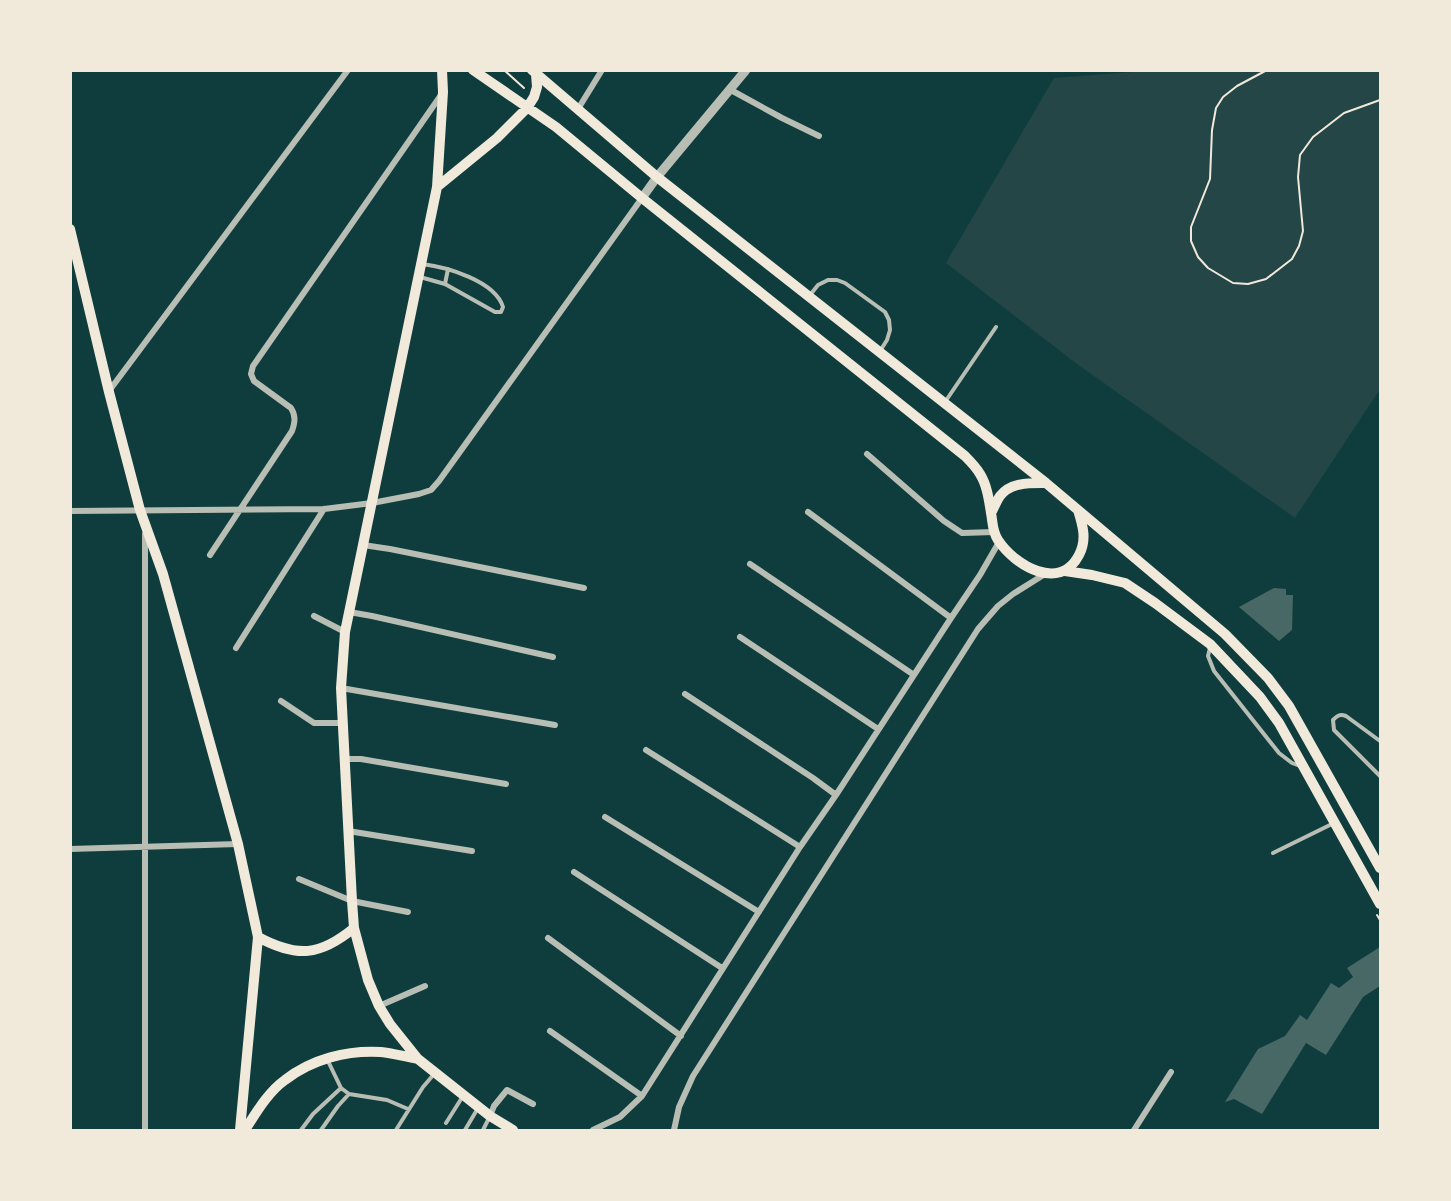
<svg xmlns="http://www.w3.org/2000/svg" width="1451" height="1201" font-family="Commissioner,sans-serif">
  <rect width="100%" height="100%" fill="#0f3d3e"/>
  <path fill="#244646" d="M1159 70 1380 71V389L1295 518 1077 364 946 263 1054 78Z"/>
  <path fill="#486865" d="M1274 588 1286 589V595H1293L1292 630 1279 641 1239 607Z
    M1380 947V986L1363 997 1326 1055 1306 1043 1262 1114 1234 1099 1225 1102 1258 1049 1285 1036 1300 1015 1307 1020 1331 983 1339 988 1353 977 1347 968Z"/>
  <g fill="none" stroke-linecap="round" stroke-linejoin="round">
    <path stroke="#f1e9da" stroke-width="2" d="M504 70 524 88
      M1267 70 1237 86 1223 97 1216 108 1212 130 1210 179 1191 227V241L1198 257 1208 268 1233 283 1248 284 1266 279 1292 259 1299 246 1303 231 1298 177 1300 155 1313 137 1344 113 1380 100
      M1377 915 1380 920"/>
    <path stroke="#b8beb3" stroke-width="4" d="M420 277 445 284 495 312H501L503 307C495 281 447 267 422 264
      M445 284 448 269
      M810 295 818 285 828 280H837L845 283 885 312 889 320 890 330 887 340 880 351
      M945 402 996 327
      M1210 648 1208 656 1214 671 1279 753 1292 763 1300 766
      M1380 741 1346 716C1340 714 1338 715 1333 720L1334 730 1380 776
      M1273 853 1334 823
      M327 1059 341 1088
      M446 1123 463 1096
      M301 1130 313 1114 341 1088 349 1094 387 1100 408 1109
      M321 1130 338 1106 349 1094
      M396 1130 423 1087 435 1073
      M465 1130 478 1108
      M483 1130 489 1118"/>
    <path stroke="#b8beb3" stroke-width="6" d="M729 89 782 118 819 136
      M578 109 602 70
      M109 391 348 70
      M867 454 944 521 962 533 994 532
      M70 511 324 509 372 503 419 494 431 490 439 481 642 198
      M808 512 951 618
      M145 534V1130
      M363 545 390 549 584 588
      M210 555 292 431C295 422 296 416 291 408L254 381 251 374 253 366 441 95
      M750 564 914 675
      M349 612 372 616 553 657
      M314 616 345 632
      M740 637 878 729
      M236 648 324 509
      M341 688 555 725
      M685 694 813 778 836 795
      M281 701 314 723H342
      M646 750 800 847
      M345 759H361L506 784
      M605 817 759 912
      M348 831 472 851
      M70 849 238 844
      M574 872 722 968
      M299 879 352 901 408 912
      M548 938 681 1036
      M379 1006 425 986
      M550 1031 642 1096
      M490 1116 494 1106 507 1090 533 1104
      M593 1130 620 1117 642 1096 800 847 836 795 951 618 980 575 999 542
      M674 1130 679 1107 693 1076 978 629 998 606 1013 594 1045 574
      M1134 1130 1171 1072"/>
    <path stroke="#b8beb3" stroke-width="9" d="M642 198 657 177 746 70"/>
    <path stroke="#f1e9da" stroke-width="10" d="M442 70 443 92 437 187 345 632 341 688 352 901 354 928 368 980 379 1006 390 1024 418 1059 490 1116 513 1130
      M473 70 556 127 642 198 965 456C970 461 976 467 980 474 987 485 989 500 991 513 993 523 992 531 998 540 1015 566 1060 592 1079 555 1087 540 1083 526 1078 510
      M532 70 657 177 1046 483 1225 634 1268 678 1289 706 1380 868
      M437 187 497 138 527 108 534 97 537 87 536 74
      M70 229 109 392 140 510 163 574 238 844 258 937 240 1130
      M991 513C994 508 997 500 1000 496 1011 482 1030 483 1046 483
      M1065 571 1092 575 1125 583 1155 603 1210 644 1260 697 1279 723 1380 904
      M258 937C297 958 320 956 354 928
      M245 1130C256 1113 268 1092 285 1080 312 1059 347 1050 381 1052 393 1053 405 1057 418 1059"/>
  </g>
  <rect width="1451" height="1201" fill="none" stroke="#f1e9da" stroke-width="144"/>
</svg>
